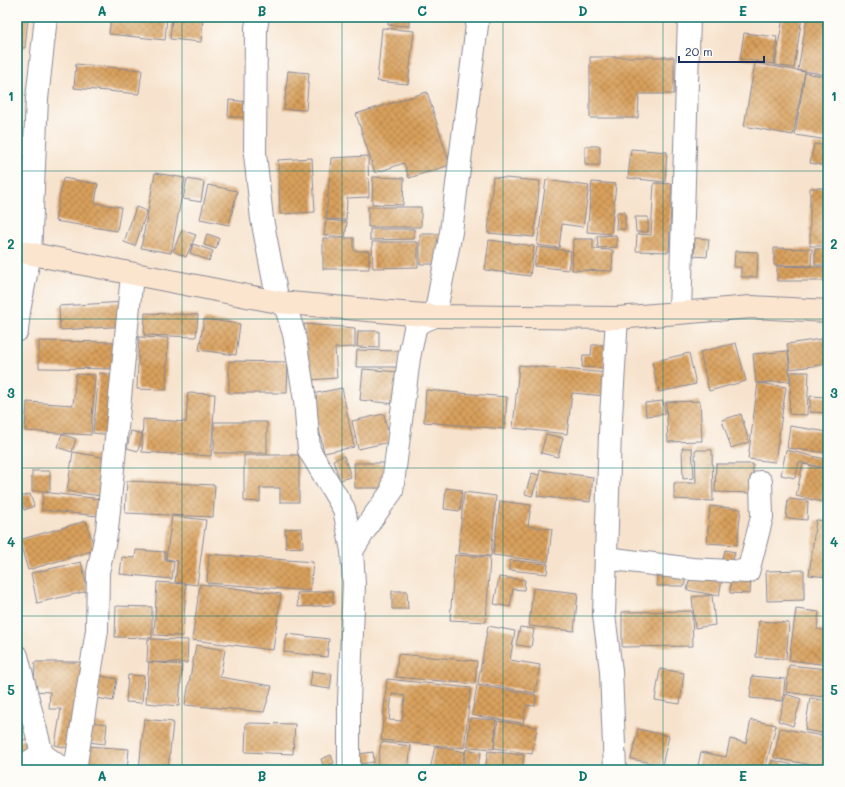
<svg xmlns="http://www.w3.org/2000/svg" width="845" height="787" font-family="Mali,sans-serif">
  <defs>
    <pattern id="building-cross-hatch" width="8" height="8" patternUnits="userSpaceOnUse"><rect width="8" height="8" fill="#d9a05c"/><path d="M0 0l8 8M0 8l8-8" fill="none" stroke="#af834f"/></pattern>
  </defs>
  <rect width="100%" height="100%" fill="#fdfcf7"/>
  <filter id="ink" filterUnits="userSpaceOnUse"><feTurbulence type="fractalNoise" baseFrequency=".025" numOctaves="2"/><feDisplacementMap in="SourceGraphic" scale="8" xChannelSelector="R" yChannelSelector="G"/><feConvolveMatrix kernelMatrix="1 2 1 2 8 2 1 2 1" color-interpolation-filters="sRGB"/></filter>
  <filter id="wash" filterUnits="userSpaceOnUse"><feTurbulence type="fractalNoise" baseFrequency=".012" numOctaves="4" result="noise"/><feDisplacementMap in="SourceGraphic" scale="16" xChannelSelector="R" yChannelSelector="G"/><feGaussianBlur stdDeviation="0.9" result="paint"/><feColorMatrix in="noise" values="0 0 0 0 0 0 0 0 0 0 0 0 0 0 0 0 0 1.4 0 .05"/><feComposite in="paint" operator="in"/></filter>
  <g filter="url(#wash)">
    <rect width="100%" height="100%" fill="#f7e3cd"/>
    <g id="blocks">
      <path fill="url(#building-cross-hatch)" fill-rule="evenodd" d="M17 17 28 18 25 48 17 47Z
        M111 17H167L165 40 109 34Z
        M172 17H203L201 42 170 39Z
        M388 17H409V26L388 25Z
        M783 17H802L794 68 775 65Z
        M807 17H828V75L798 70Z
        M382 28 414 31 408 84 377 81Z
        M744 33 777 37 774 64 740 59Z
        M590 57H674V94H639L638 118H590Z
        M755 63 805 72 793 135 744 126Z
        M76 64 142 70 139 94 74 88Z
        M288 71 309 73 306 110 284 109Z
        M805 73 828 77V140L795 135Z
        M427 92 450 165 409 178 404 163 375 173 356 114Z
        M229 100 250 102 249 118 228 116Z
        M814 144 828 146V166L810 163Z
        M585 146H600V165H585Z
        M631 149 667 152 665 182 628 178Z
        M368 156 369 197 347 198 346 220 326 219 331 158Z
        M312 158 315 212 280 214 278 160Z
        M155 173 185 178 171 253 141 248Z
        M373 177 404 178 403 205 372 204Z
        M493 177 540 181 534 237 488 233Z
        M63 178 98 184 95 203 121 207 117 231 55 221Z
        M187 179 204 182 201 202 183 199Z
        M546 180 589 186 583 227 562 224 559 248 537 245Z
        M592 182 616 184 611 234 587 232Z
        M654 183 672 184 669 252 636 251 637 234 651 235Z
        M17 185 30 186 28 209 17 208Z
        M208 185 237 191 229 225 200 219Z
        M810 188H828V246H810Z
        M136 207 147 211 135 246 124 242Z
        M368 207H421V227H368Z
        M617 212H625V229H616Z
        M635 217H648V232H636Z
        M326 220 347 222 345 237 324 235Z
        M370 229H414V239L370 240Z
        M182 230 196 235 186 257 173 251Z
        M207 234 219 238 216 249 204 245Z
        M420 234H440L441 264H420Z
        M616 235 617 247 598 248 597 236Z
        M323 238H354V251H369V269H323Z
        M695 238 709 239 707 257 694 256Z
        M573 239H593V249L613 250 612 271 572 270Z
        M489 240 534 246 530 276 485 270Z
        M372 242H418V267L373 268Z
        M193 244 213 251 209 261 190 253Z
        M537 247 571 251 568 270 534 266Z
        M774 248 812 249 811 266 774 265Z
        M815 249H828V265H815Z
        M735 251 758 252 757 277H741V267H734Z
        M777 266 828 267V281H777Z
        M125 302 127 326 60 330 59 306Z
        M145 313 198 315 196 337 144 335Z
        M204 319 240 324 236 355 199 350Z
        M304 324 355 328V347L335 348 337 378 309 380Z
        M358 331H379V348L357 347Z
        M139 337 168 338 166 390 137 389Z
        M828 338V364L791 369 787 344Z
        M39 341 122 342V369L39 368Z
        M736 343 746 381 709 391 700 352Z
        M592 345H605L604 368 582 367 583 355H591Z
        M357 350 400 351 399 367H356Z
        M788 351 790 381 756 383 753 354Z
        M689 353 696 384 659 392 652 362Z
        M229 361 288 362 287 393H229Z
        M519 365 608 373 606 396 572 393 567 434 513 428Z
        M363 369 399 372 395 404 360 400Z
        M791 372H809L807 415 789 414Z
        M99 373 118 375 111 435 93 433Z
        M76 374 95 375 91 435 25 431 27 402 73 405Z
        M758 383 786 387 775 462 748 459Z
        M342 388 354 447 324 453 312 394Z
        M426 390 507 397 505 429 424 422Z
        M188 393 215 394 211 456 142 452 143 419 186 422Z
        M810 396 828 397V413L810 412Z
        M663 401 665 414 646 416 645 403Z
        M700 401 702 441 668 442 666 402Z
        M384 414 390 442 358 449 352 421Z
        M741 414 749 442 731 448 722 420Z
        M214 422H267V453H214Z
        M790 426 828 432V453L787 448Z
        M131 431 142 434 138 451 127 448Z
        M62 434 76 439 72 452 57 447Z
        M546 434 563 438 558 457 541 453Z
        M682 448H692L694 478 683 479Z
        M695 450H712L713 501 674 499V483H696Z
        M786 450 825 459 823 468 799 462 795 478 781 475Z
        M73 452 107 458 100 496 67 491Z
        M244 455H299V502H280V488H260V502L244 501Z
        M344 456 351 477 340 480 333 460Z
        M354 463H384V488H355Z
        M716 464H753V493L715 492Z
        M803 464 828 469 822 502 796 496Z
        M540 470 593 477 590 502 537 496Z
        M32 471H50V491H32Z
        M532 473 539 475 532 496 525 494Z
        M127 481 215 485 213 517 125 513Z
        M446 488 462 490 460 511 444 509Z
        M43 492 100 499 98 516 42 510Z
        M464 492 496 496 491 556 458 553Z
        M30 494 34 506 24 510 20 497Z
        M788 499 808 501 807 520 786 518Z
        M500 501 531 505 528 526 552 529 548 562 493 555Z
        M710 506 741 509 737 545 707 543Z
        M172 516 206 520 197 585 175 582 178 561 166 559Z
        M816 520 828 521V577L809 575Z
        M86 521 95 550 28 570 19 540Z
        M302 528 303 547 286 548 285 529Z
        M136 550 165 552V560L174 561 172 579 120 574 122 557 135 558Z
        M725 550 735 552 731 568 721 566Z
        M209 554 313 562 310 591 207 583Z
        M455 555 490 557 486 622 450 620Z
        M510 560 548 564 547 574 509 570Z
        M81 562 88 591 37 603 31 573Z
        M657 570H685V586H657Z
        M804 570V600L767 601 766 571Z
        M691 574 722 580 719 596 687 590Z
        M731 575 751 576 750 594 730 593Z
        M499 577 525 580 524 590 513 589 510 607 494 604Z
        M157 582 186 584 183 636 154 635Z
        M200 584 281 594 273 650 192 640Z
        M533 588 578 593 574 631 529 626Z
        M333 591V605L298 607 297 593Z
        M392 591H407L408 609H392Z
        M712 595 715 625 695 628 692 597Z
        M116 606 152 607V638L115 637Z
        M796 609 819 612 817 629 828 631V665L789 660Z
        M692 611 693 646 622 647V612Z
        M759 621 789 623 786 659 756 657Z
        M488 626 515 631 510 660 540 665 535 693 478 683Z
        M520 627 534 629 531 647 516 645Z
        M287 634 329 639 327 657 284 652Z
        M148 639 188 640 187 663 147 662Z
        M196 645 225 650 220 677 272 686 264 712 185 705Z
        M398 654 477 661 475 684 396 677Z
        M35 662H88L73 749 55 745 61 709H49L50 692 34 691Z
        M149 662 182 665 179 706 146 703Z
        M789 665 827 669 823 697 786 692Z
        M660 669 684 673 680 704 655 700Z
        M312 671 332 674 330 689 310 686Z
        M96 675 117 679 113 701 91 697Z
        M128 675 144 676 142 703 126 702Z
        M752 676 785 679 783 701 750 698Z
        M387 679 471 688 464 748 381 740ZM392 694 405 696 402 721 389 720Z
        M477 685 536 695 535 706 526 705 523 723 472 715Z
        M786 694 801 699 793 726 778 721Z
        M810 698 828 701V734L805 730Z
        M470 718 496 720 494 749 467 747Z
        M144 719 173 722 168 770H139Z
        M751 720 776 725 765 770H697L701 752 726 757 730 739 746 743Z
        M498 721 537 727 532 754 494 748Z
        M90 722 107 724 105 744 88 742Z
        M246 723 295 724 293 754 245 752Z
        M780 728 828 737V768L774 758Z
        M638 729 669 736 662 765 631 759Z
        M30 738 34 752 17 757V742Z
        M381 742 411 746 408 770 377 769Z
        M87 746 129 749 127 770 86 769Z
        M435 746 465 752 461 770H430Z
        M466 749 481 752 477 769 480 770H462Z
        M488 751 524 755 522 770H485Z
        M373 752 374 762 361 764 359 754Z
        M331 755 334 763 324 767 321 759Z
        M772 760 808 769V770H769Z"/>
    </g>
  </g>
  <g filter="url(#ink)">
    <use href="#blocks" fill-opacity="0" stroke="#898996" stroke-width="1"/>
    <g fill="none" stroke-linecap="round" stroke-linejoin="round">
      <defs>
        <path id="street" d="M258 17 256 28 255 154 262 219 278 302 286 308 294 334 305 400 309 450 344 509 352 551 354 584 349 701V770
          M680 312 689 17
          M17 331 19 311 30 254 37 99 46 17
          M352 551 371 520 392 491 409 358 416 324 435 316 451 232 478 17
          M606 558 692 569 748 572 762 517 761 482
          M17 656 42 754
          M17 769 42 754 64 770
          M75 770 97 630 98 572 107 530 132 275
          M615 770 611 671 604 615 610 433 617 318"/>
        <path id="secondary" d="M17 251 278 302 435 316 617 318 751 307 828 311"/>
      </defs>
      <use href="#street" stroke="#898996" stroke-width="24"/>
      <use href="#secondary" stroke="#898996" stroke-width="24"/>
      <use href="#street" stroke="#fff" stroke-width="22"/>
      <use href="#secondary" stroke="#fce5cf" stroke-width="22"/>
    </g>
  </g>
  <path fill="none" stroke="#0f766e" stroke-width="1" stroke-opacity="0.55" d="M182 17V770M342 17V770M503 17V770M663 17V770M17 171H828M17 319H828M17 468H828M17 616H828"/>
  <rect width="845" height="787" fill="none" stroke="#fdfcf7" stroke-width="44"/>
  <path d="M679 56v6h85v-6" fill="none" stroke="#1b2f5e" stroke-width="2"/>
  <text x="685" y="56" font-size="12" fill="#1b2f5e" stroke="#fdfcf7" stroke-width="3" paint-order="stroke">20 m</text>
  <rect x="22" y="22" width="801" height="743" fill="none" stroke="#0f766e" stroke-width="1.5"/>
  <g font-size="13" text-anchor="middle" font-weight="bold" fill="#0f766e">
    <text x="102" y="16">A</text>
    <text x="262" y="16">B</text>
    <text x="422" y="16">C</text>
    <text x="583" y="16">D</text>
    <text x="743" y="16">E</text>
    <text x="11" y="101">1</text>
    <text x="834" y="101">1</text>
    <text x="11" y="249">2</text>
    <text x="834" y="249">2</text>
    <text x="11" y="398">3</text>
    <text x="834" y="398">3</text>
    <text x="11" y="547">4</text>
    <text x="834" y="547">4</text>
    <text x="11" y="695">5</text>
    <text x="834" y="695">5</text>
    <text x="102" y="781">A</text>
    <text x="262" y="781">B</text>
    <text x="422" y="781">C</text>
    <text x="583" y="781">D</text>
    <text x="743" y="781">E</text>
  </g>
</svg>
